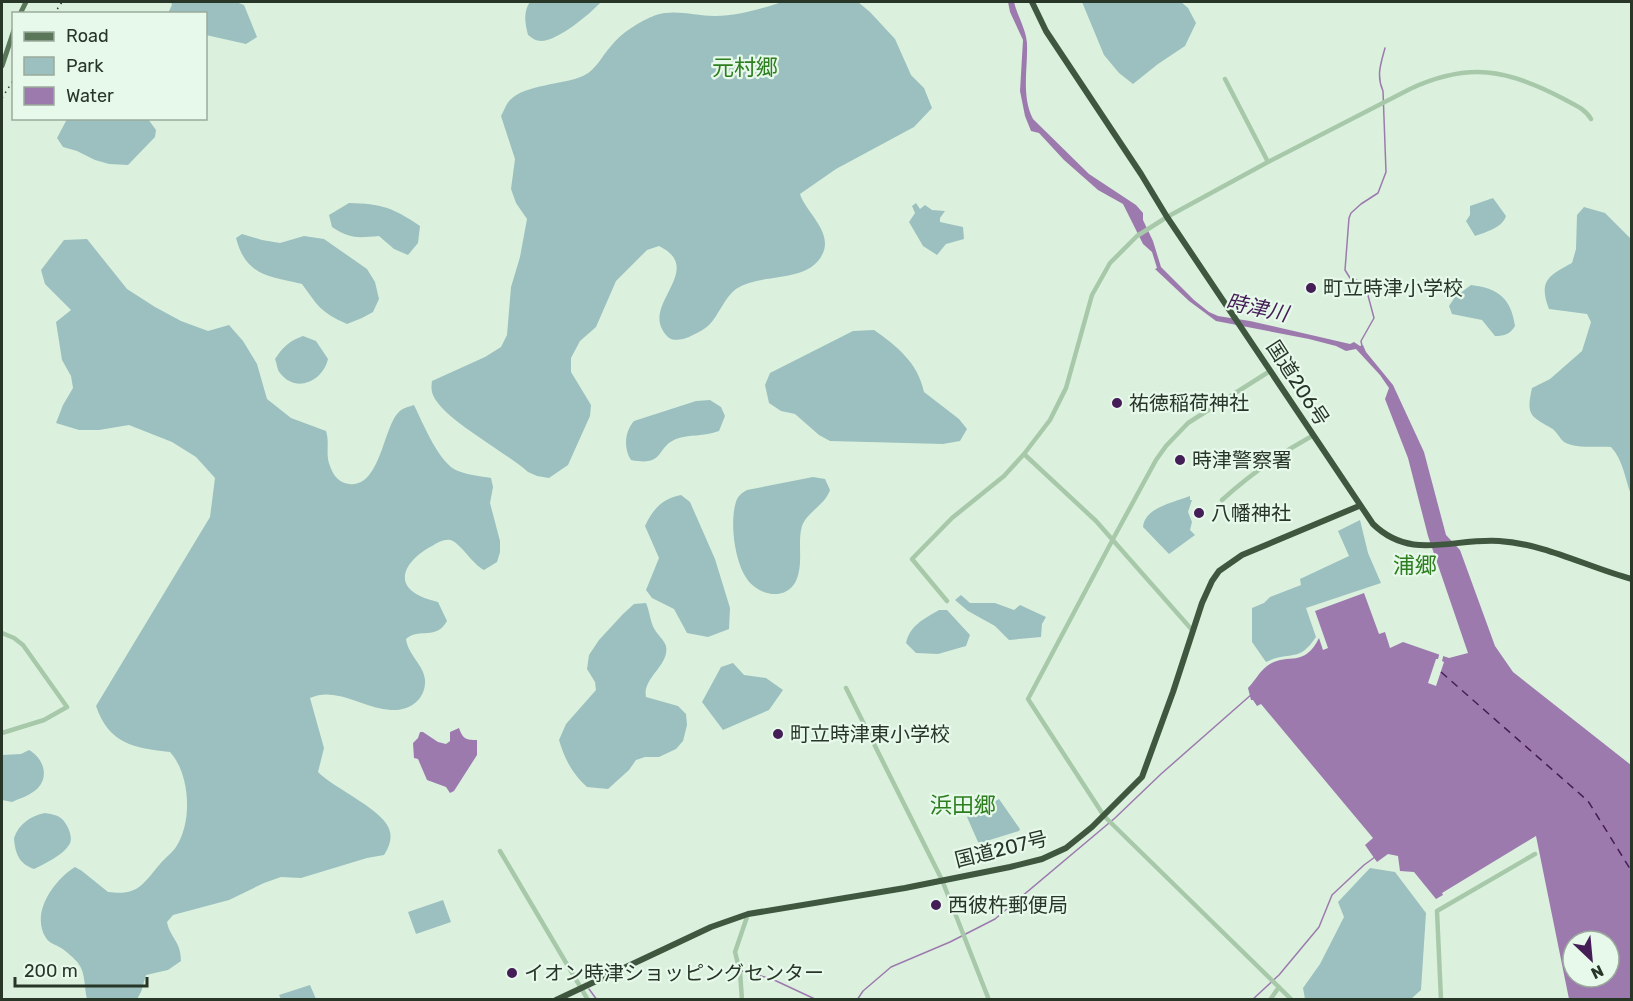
<svg xmlns="http://www.w3.org/2000/svg" width="1633" height="1001" font-family="Rubik,'Noto Sans JP',sans-serif">
  <rect width="100%" height="100%" fill="#dbf1de"/>
  <path fill="#9bc0bf" d="M171 2H236L244 5 257 37 246 44 206 35V14L168 13 172 5Z
    M530 2H601C590 14 558 41 541 41 536 41 532 38 528 35 525 24 523 11 530 2Z
    M782 2H858L870 12 895 39 911 75 924 88 932 108 914 127 836 169 800 194C806 213 834 232 822 255 807 284 762 272 736 289 724 298 719 315 709 325 704 330 695 334 689 337 684 339 677 341 671 339 667 337 664 333 662 329 647 301 704 268 659 246L647 250 616 281 596 327 580 341 571 358V372L591 405 590 416 568 465 549 478 537 476 528 472C504 451 450 423 435 399 431 392 431 388 432 381L485 357 501 347 507 335 511 287 520 257 527 219 516 203 511 189 515 159 501 116C504 111 506 104 510 100 526 84 563 85 583 76 597 69 601 57 611 46 621 33 640 21 656 15 676 9 694 16 715 16 738 16 760 9 782 2Z
    M1082 2H1181L1188 8 1196 23 1185 46 1158 64 1133 84 1119 73 1104 55Z
    M67 119H148L156 130 155 137 128 165 109 164 95 160 77 151 63 147 57 138Z
    M1493 198 1506 216C1502 228 1486 232 1475 236L1466 221 1470 215V206Z
    M349 203C382 204 392 207 420 226L418 243 408 255 394 249 379 236C358 238 350 239 332 227L329 215Z
    M916 203 920 209 925 205 932 210 945 211 940 218V222L963 227 964 239 946 244 937 255 923 246 909 222 915 213 912 206Z
    M1584 207 1605 213 1631 239V495C1625 478 1623 460 1611 447 1597 446 1576 449 1564 442 1559 438 1557 431 1551 428 1530 416 1526 415 1532 388L1550 379 1582 351 1591 322 1587 314 1549 309C1538 281 1549 275 1572 263L1576 249 1577 215Z
    M242 234 262 240 280 243 304 236 324 239 367 269 375 282 379 299 373 312 362 318 347 324C320 312 318 306 302 284 268 276 246 276 236 238Z
    M87 239 127 289 155 307 181 321 208 331 229 325 243 341 257 364 267 399 291 418 326 431C330 443 325 454 330 466 333 475 339 483 349 484 380 488 383 429 398 413 402 408 408 407 414 405 423 423 439 464 458 471 468 475 480 476 491 478L493 487 490 503 500 541V552L497 562 484 570C472 564 460 542 450 540 444 539 437 543 432 546 412 556 389 581 420 596 426 599 432 600 438 602L447 621C436 641 420 627 406 639 408 655 424 665 425 680 426 700 409 711 391 710 364 709 337 686 310 698L324 748 318 772C333 788 387 811 390 832 392 840 388 849 384 855L367 858 301 878 281 877 264 883 229 900 173 915 167 922C170 938 181 941 181 961L168 970 146 975 141 992 137 999H87C84 988 86 973 78 963 75 959 66 951 61 948 55 944 50 944 46 938 30 913 54 880 75 867L82 871 108 892C138 896 142 885 160 864 165 858 172 853 176 847 193 821 190 774 170 752 134 748 109 744 96 706L210 517 215 478 196 457 172 442 129 425 99 430H79L56 423 63 405 73 388 71 376 62 360 56 322 71 310 45 284 41 270 64 240Z
    M1471 285C1498 288 1511 298 1515 326 1510 334 1505 336 1495 336L1482 320 1452 314 1449 306 1455 297Z
    M874 330C897 346 918 363 924 392L959 419 967 429 960 441 943 444 830 441 819 435 795 414 781 411 769 403 765 385 770 373 853 331Z
    M303 336 316 341 328 359C323 381 296 394 280 373 277 370 277 363 275 359 283 347 289 341 303 336Z
    M710 400 721 407 725 416 719 431C704 437 689 434 676 439 656 447 665 467 631 460 623 448 625 431 634 421L696 401Z
    M813 477 825 479 830 490C825 505 807 512 802 526 797 543 804 563 796 581 785 602 758 595 747 579 734 561 729 519 737 499 739 495 743 492 747 490Z
    M681 495 690 502 715 559 730 608 729 629 708 637 687 633 674 609 652 598 646 590 659 558 645 526C653 509 662 499 681 495Z
    M1190 496V500H1192L1188 512 1192 522 1190 530 1195 535 1169 554 1143 527C1145 507 1173 503 1190 496Z
    M1360 520 1368 553 1381 583 1306 608 1316 637C1298 664 1290 650 1266 662L1252 642V608L1264 603 1270 597 1301 585 1300 579 1349 556 1338 531Z
    M961 595 970 603H995L1014 610 1020 605 1046 617 1042 624 1041 637 1009 640 995 626 968 611 955 600Z
    M646 603C650 612 650 622 655 630 658 635 664 640 666 646 670 665 642 678 646 697L678 706 686 714 687 725 683 741 676 749 659 757H645L636 760 629 770 608 789 587 787C572 773 565 760 559 740L566 724 596 690 595 682 587 669 589 655 599 640 623 614 634 604Z
    M939 610H947L970 635 966 646 938 654 916 653 906 643C910 625 924 619 939 610Z
    M733 663 744 675 766 678 783 690 769 710 723 730 702 702 721 667Z
    M29 750C42 757 50 775 38 788 31 795 21 798 12 802L2 800V755L21 754Z
    M999 799 1020 829 1019 831 980 843 978 842 967 817Z
    M45 813C51 814 58 815 62 819 68 825 74 838 69 845 62 856 44 864 34 869 19 864 15 853 14 838 19 824 30 816 45 813Z
    M1370 868 1395 872 1426 913 1421 990 1411 999H1305L1303 988 1320 964 1344 917 1338 902Z
    M443 900 451 922 416 934 408 912Z
    M310 985 316 999H281L279 995Z"/>
  <path fill="#9d7aae" fill-rule="evenodd" d="M1008 2H1014C1017 15 1026 29 1027 43 1028 69 1021 95 1033 119L1089 174 1136 205 1143 213V220L1153 241 1161 267 1194 300 1209 312 1218 316 1250 321 1350 344 1354 342 1360 346 1363 345 1366 352 1393 385 1424 452 1446 535 1460 550 1495 646 1513 672 1631 765V999H1569L1536 836 1442 893 1443 895 1436 899 1414 872 1400 871 1398 856 1388 854 1377 862 1365 845 1373 838 1261 704 1257 706 1253 700H1251L1248 688C1254 682 1260 671 1267 666 1287 651 1303 670 1319 638L1323 650 1328 648 1315 611 1364 593 1379 634 1385 632 1390 648 1403 642 1449 658 1468 653 1428 536 1408 458 1385 399 1389 388 1380 375 1356 349 1346 351 1336 346 1309 339 1216 321 1189 301 1155 269 1157 268 1152 252 1143 244 1123 204 1098 190 1064 160 1039 133 1031 131 1025 116 1020 91 1023 40 1010 12ZM1573 941H1609V977H1573Z
    M459 728C463 739 466 740 477 740V755L454 791 450 793 446 787 427 780 418 759 414 758 413 743 418 738 420 732H423L438 742 446 744 450 741V732Z"/>
  <path fill="#dbf1de" d="M1440 652 1444 653 1442 661 1444 662 1436 686 1428 683 1436 659H1438Z"/>
  <g fill="none" stroke-linecap="round" stroke-linejoin="round">
    <path stroke="#9d7aae" stroke-width="1.5" d="M1362 346 1361 341 1374 318 1366 288 1361 282 1350 278 1345 270 1349 218 1351 213 1361 204 1378 193 1386 172 1383 91C1376 75 1381 63 1385 48
      M742 971 772 979 817 1000
      M589 989 597 1000
      M857 1000 863 991 891 967 950 942 995 919 1115 818 1161 774 1252 694
      M1252 1000 1279 975 1319 927 1332 895 1364 865 1375 857"/>
    <path stroke="#451d57" stroke-width="1.5" stroke-dasharray="8 6" stroke-linecap="butt" d="M1441 672 1588 801 1632 872"/>
    <path stroke="#a7c9aa" stroke-width="4.5" d="M1225 79 1268 162
      M1270 371 1188 423 1166 446 1156 460 1113 539 1028 699 1104 816 1292 1000
      M1024 454 1096 521 1193 631
      M1222 500C1251 474 1279 454 1312 436
      M947 601 912 559 952 518 1004 476 1024 454 1050 420 1066 388 1092 295 1110 263 1137 236 1167 217 1268 162 1410 89C1468 62 1507 69 1562 98 1572 104 1585 108 1591 119
      M2 633 14 638 23 645 67 707 44 720 2 733
      M846 688 942 880 989 1000
      M500 851 588 1000
      M742 1000 740 972 735 952 748 914
      M1270 1000 1279 987
      M1441 1000 1437 911 1535 854"/>
    <path stroke="#5a7859" stroke-width="5" d="M20 14 26 2
      M2 66 14 30"/>
    <path stroke="#40573f" stroke-width="6" d="M1032 2 1046 31 1141 174 1167 217 1373 524C1411 561 1452 538 1499 541 1546 544 1587 567 1632 579
      M556 1000 711 927 748 914 905 888 1010 867 1042 859 1066 848 1092 827 1142 777 1173 692 1202 603 1212 581 1219 571 1242 555 1359 506"/>
    <path stroke="#283628" stroke-width="1.5" stroke-dasharray="1.5 4.5" stroke-linecap="butt" d="M54 14 62 2
      M2 98 14 79"/>
  </g>
  <g fill="#451d57" stroke="#e7f9ea" stroke-width="2">
    <circle cx="1311" cy="288" r="6"/>
    <circle cx="1117" cy="403" r="6"/>
    <circle cx="1180" cy="460" r="6"/>
    <circle cx="1199" cy="513" r="6"/>
    <circle cx="778" cy="734" r="6"/>
    <circle cx="936" cy="905" r="6"/>
    <circle cx="512" cy="973" r="6"/>
  </g>
  <g text-anchor="middle" stroke-width="4.5" stroke-linejoin="round" paint-order="stroke">
    <g font-size="20" fill="#283628" stroke="#e7f9ea" text-anchor="start">
      <text x="1323" y="295">町立時津小学校</text>
      <text x="1129" y="410">祐徳稲荷神社</text>
      <text x="1192" y="467">時津警察署</text>
      <text x="1211" y="520">八幡神社</text>
      <text x="790" y="741">町立時津東小学校</text>
      <text x="948" y="912">西彼杵郵便局</text>
      <text x="524" y="980">イオン時津ショッピングセンター</text>
    </g>
    <g font-size="20" fill="#283628" stroke="#e7f9ea">
      <text transform="translate(1298 383) rotate(57)" y="7">国道206号</text>
      <text transform="translate(1001 849) rotate(-14)" y="7">国道207号</text>
    </g>
    <g font-size="21" font-style="italic" fill="#451d57" stroke="#e7f9ea">
      <text transform="translate(1257 308) rotate(12)" y="7">時津川</text>
    </g>
    <g font-size="22" fill="#2e7e20" stroke="#e7f9ea">
      <text x="745" y="75">元村郷</text>
      <text x="1415" y="573">浦郷</text>
      <text x="963" y="813">浜田郷</text>
    </g>
  </g>
  <rect width="1633" height="1001" fill="none" stroke="#283628" stroke-width="6"/>
  <rect x="12" y="12" width="195" height="108" fill="#e7f9ea" stroke="#9bab9c" stroke-width="1.5"/>
  <rect x="24" y="32" width="30" height="9" fill="#5a7859" stroke="#9bab9c" stroke-width="1.5"/>
  <text x="66" y="42" font-size="18" fill="#283628">Road</text>
  <rect x="24" y="57" width="30" height="18" fill="#9bc0bf" stroke="#9bab9c" stroke-width="1.5"/>
  <text x="66" y="72" font-size="18" fill="#283628">Park</text>
  <rect x="24" y="87" width="30" height="18" fill="#9d7aae" stroke="#9bab9c" stroke-width="1.5"/>
  <text x="66" y="102" font-size="18" fill="#283628">Water</text>
  <g transform="translate(1591 959) rotate(154)"><circle r="28" fill="#e7f9ea" stroke="#9bab9c" stroke-width="1.5"/>
  <path d="M0-4.5L10 22L0 15L-10 22Z" fill="#451d57"/>
  <text y="-9" font-size="16" font-weight="bold" text-anchor="middle" fill="#283628">N</text>
  </g>
  <path d="M15 977v9h132v-9" fill="none" stroke="#283628" stroke-width="3"/>
  <text x="24" y="977" font-size="18" fill="#283628" stroke="#e7f9ea" stroke-width="4.5" paint-order="stroke">200 m</text>
</svg>
